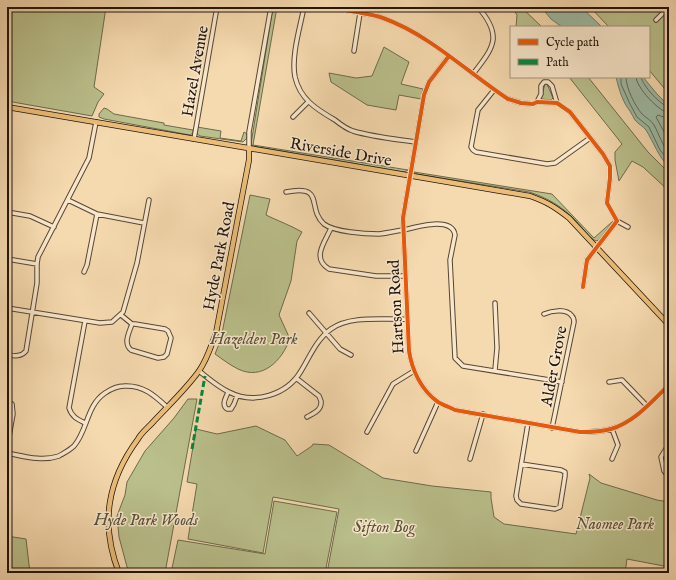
<svg xmlns="http://www.w3.org/2000/svg" width="676" height="580" font-family="'IM FELL English',serif">
  <rect width="100%" height="100%" fill="#f6daaf"/>
  <filter id="stains"><feTurbulence type="fractalNoise" baseFrequency=".005" numOctaves="4"/><feColorMatrix values="0 0 0 0 .2 0 0 0 0 .09 0 0 0 0 .02 0 0 0 .5 -.17"/></filter>
  <radialGradient id="worn" r=".72"><stop offset=".6" stop-color="#630" stop-opacity="0"/><stop offset="1" stop-color="#630" stop-opacity=".3"/></radialGradient>
  <path fill="#bac08c" stroke="#6d6a4d" d="M7 7H106L94 87 104 94 98 102 92 116 7 101Z
    M273 7H277L253 145 408 170 404 172 253 146 251 144Z
    M512 7H521L542 27H516L517 15Z
    M590 7H669V94L649 70V27H609Z
    M384 47 409 62 401 84 423 89 421 99 399 95 396 110 367 105 331 82 329 73 356 78 372 76Z
    M569 77H588L648 152 669 173V191L643 167 632 161 619 181 615 160V152L622 144Z
    M545 84H547L553 98 551 100 542 99 541 98Z
    M104 108 107 109 114 114 164 123V125L193 130V133L190 135 104 119 99 117V114Z
    M197 127 221 131 220 138 241 141 244 132 247 134V138L243 142 200 136 197 134Z
    M414 172 552 194 594 238 613 221 599 240 596 241C588 237 582 227 576 221 563 207 548 198 529 192L417 174Z
    M250 195 270 199 266 215C278 221 290 225 302 232L297 241 291 281 279 315 290 339C282 360 263 381 238 369 230 365 222 359 215 354L221 339 223 328Z
    M188 399H197L165 573H131L127 567 119 537 117 516 125 495 127 482 145 451 174 418Z
    M256 426 285 440 297 456 312 446 313 444 329 445 383 478 432 486 491 492V498L494 517 504 524 576 534 590 478 589 474 601 483 657 500 669 502V567L627 559 625 573H604L601 571 600 573H327L339 509 273 497 263 553 188 539 197 484 187 482 196 429 217 434Z
    M274 501 337 512 325 573H171L178 540 265 554Z
    M7 536 26 539 30 573H7Z"/>
  <path fill="#9ebba5" stroke="#6c7969" d="M541 7H581L602 27H562L551 19Z
    M616 77H643L657 94 669 106V167C658 156 654 143 646 130 643 126 638 124 635 120 633 117 632 114 630 111 622 101 619 89 616 77Z"/>
  <g fill="none" stroke-linecap="round" stroke-linejoin="round">
    <path stroke="#5f685a" stroke-width="1" d="M621 77V84L630 104 637 117 649 127 660 150 669 161
      M626 77C626 88 635 106 642 114 646 118 651 120 654 125 659 134 662 145 669 153
      M636 77C636 87 659 112 669 113
      M641 77C642 85 661 106 669 107
      M669 119 658 115 656 117 669 141"/>
    <defs>
      <path id="minor" d="M257 7 270 10
        M304 7C300 28 291 56 295 77 300 99 316 109 335 120 340 124 347 129 353 131 373 137 395 139 416 142
        M323 7C342 10 364 12 383 18 430 35 467 72 508 99L521 103 533 104 537 102 557 103 570 112 603 154 610 166V178L607 203 617 221 587 260 583 287
        M656 20 665 11 667 7
        M354 51 360 13
        M449 56 429 82 424 95 403 218 409 351C412 370 421 390 438 402 443 405 449 407 455 410L580 432C591 432 601 432 611 429 635 422 652 401 669 385
        M473 74C494 47 503 36 478 7
        M494 90 478 110 471 147 473 150 476 152 547 164 555 163 590 138
        M537 102 541 94V86L544 82H548L552 86 557 103
        M293 117 308 102
        M194 139 217 7
        M249 148V132L271 7
        M286 192C326 184 306 208 324 224 334 232 366 234 379 234 387 233 395 231 404 230 415 227 452 216 455 235L450 260 455 358 463 366 562 382
        M68 200 97 214 144 223
        M7 212 30 216 54 227
        M617 221 628 227
        M331 228C325 242 311 258 329 269L376 276H405
        M7 259 37 264
        M84 272 87 265 97 214
        M495 303 497 348 495 370
        M7 308 100 323 112 322 123 312 137 263 149 200
        M309 313 340 349 351 355
        M544 314C551 311 566 308 572 316 574 318 574 320 574 322L552 428
        M121 315 132 324H135L165 329 168 331 171 338 167 354 164 357 158 358 131 350C123 343 129 333 132 324
        M7 355C15 356 21 357 26 351L37 283V264L38 257 89 158 96 122
        M199 371C208 378 218 387 229 392 254 405 287 395 301 371 310 356 317 339 331 329 350 315 384 320 406 319
        M296 378 319 396 321 401C322 410 314 413 307 417
        M609 382 622 380 647 406
        M228 392C226 398 221 404 227 409H231L234 404 237 396
        M7 403 12 404 13 414 7 448
        M85 423C77 419 72 417 69 408L85 321
        M367 432 393 384 414 371
        M669 444 661 457 664 471 669 477
        M416 451 438 402
        M7 453C23 456 42 462 59 456 64 453 70 450 74 446 88 430 86 406 105 393 111 389 117 386 124 386 143 385 154 395 167 407
        M470 459 483 414
        M612 459 618 445 612 429
        M521 464 561 470 565 472V476L560 507 555 509 521 504 517 500 516 496 528 423"/>
      <path id="major" d="M7 107 530 196C547 202 555 207 569 218L669 325
        M119 573C100 524 107 481 138 439 142 432 149 427 154 421 169 405 186 389 199 371 207 360 211 346 216 333L249 160V148"/>
    </defs>
    <use href="#minor" stroke="#564636" stroke-width="5.5"/>
    <use href="#major" stroke="#20150e" stroke-width="6"/>
    <use href="#minor" stroke="#f9e7cb" stroke-width="3.5"/>
    <use href="#major" stroke="#ebbd78" stroke-width="4.5"/>
    <path stroke="#00873e" stroke-width="3" stroke-dasharray="6 3" stroke-linecap="butt" d="M192 449 205 376"/>
    <defs>
      <path id="cycleway" d="M323 7C342 10 364 12 383 18 430 35 467 72 508 99L521 103 533 104 537 102 557 103 570 112 603 154 610 166V178L607 203 617 221 587 260 583 287
        M449 56 429 82 424 95 403 218 409 351C412 370 421 390 438 402 443 405 449 407 455 410L580 432C591 432 601 432 611 429 635 422 652 401 669 385"/>
    </defs>
    <use href="#cycleway" stroke="#f9e7cb" stroke-width="6"/>
    <use href="#cycleway" stroke="#e8590c" stroke-width="4"/>
  </g>
  <g text-anchor="middle" stroke-width="3" stroke-linejoin="round" paint-order="stroke">
    <g font-size="16" fill="#20150e" stroke="#f9e7cb">
      <text transform="translate(194 71) rotate(-80)" y="6">Hazel Avenue</text>
      <text transform="translate(341 151) rotate(10)" y="6">Riverside Drive</text>
      <text transform="translate(218 256) rotate(-79)" y="6">Hyde Park Road</text>
      <text transform="translate(395 307) rotate(-93)" y="6">Hartson Road</text>
      <text transform="translate(553 366) rotate(-79)" y="6">Alder Grove</text>
    </g>
    <g font-size="16" font-style="italic" fill="#56513a" stroke="#f9e7cb">
      <text x="254" y="344">Hazelden Park</text>
      <text x="146" y="525">Hyde Park Woods</text>
      <text x="615" y="529">Naomee Park</text>
      <text x="384" y="532">Sifton Bog</text>
    </g>
  </g>
  <rect width="676" height="580" fill="none" stroke="#f6daaf" stroke-width="24"/>
  <rect x="8" y="8" width="660" height="564" fill="none" stroke="#20150e" stroke-width="2"/>
  <rect x="12" y="12" width="652" height="556" fill="none" stroke="#20150e"/>
  <rect x="510" y="26" width="140" height="52" fill="#f9e7cb" stroke="#a2937f"/>
  <rect x="518" y="39" width="20" height="6" fill="#e8590c" stroke="#a2937f"/>
  <text x="546" y="46" font-size="12" fill="#20150e">Cycle path</text>
  <rect x="518" y="59" width="20" height="6" fill="#00873e" stroke="#a2937f"/>
  <text x="546" y="66" font-size="12" fill="#20150e">Path</text>
  <rect width="100%" height="100%" filter="url(#stains)"/>
  <rect width="100%" height="100%" fill="url(#worn)"/>
</svg>
